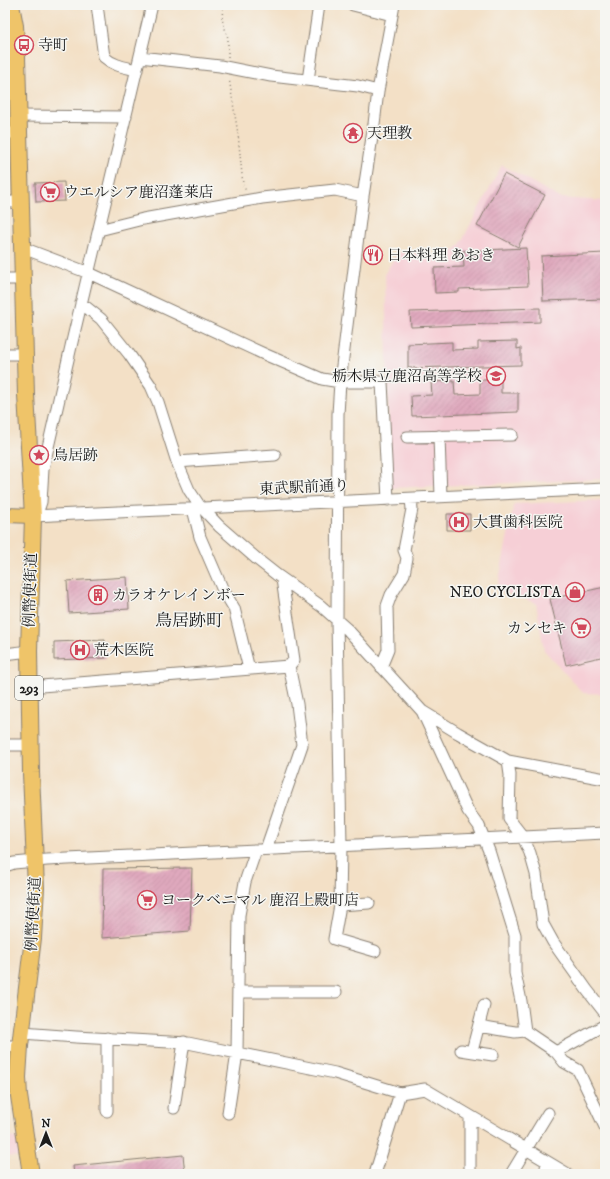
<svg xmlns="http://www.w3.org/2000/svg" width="610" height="1179" font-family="'IM FELL DW Pica','Noto Serif JP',serif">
  <defs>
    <pattern id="building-hatch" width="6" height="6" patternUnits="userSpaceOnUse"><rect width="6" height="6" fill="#e0a9be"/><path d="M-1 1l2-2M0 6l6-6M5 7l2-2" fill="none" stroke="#c091a3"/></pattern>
  </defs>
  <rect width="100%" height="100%" fill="#f6f6f2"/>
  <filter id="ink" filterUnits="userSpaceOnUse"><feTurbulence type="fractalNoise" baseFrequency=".025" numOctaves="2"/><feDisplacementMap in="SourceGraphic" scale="8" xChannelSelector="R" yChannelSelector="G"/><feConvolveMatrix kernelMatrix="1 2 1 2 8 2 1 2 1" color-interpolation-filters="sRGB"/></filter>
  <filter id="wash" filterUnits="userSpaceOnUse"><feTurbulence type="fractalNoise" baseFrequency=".012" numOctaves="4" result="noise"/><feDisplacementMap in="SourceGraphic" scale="16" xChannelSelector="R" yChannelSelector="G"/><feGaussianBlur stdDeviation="0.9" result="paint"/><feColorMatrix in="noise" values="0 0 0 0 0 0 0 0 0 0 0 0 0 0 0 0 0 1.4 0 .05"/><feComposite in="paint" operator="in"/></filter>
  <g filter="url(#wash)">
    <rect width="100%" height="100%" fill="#f3e0c6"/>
    <path fill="#f6cfd6" d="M502 165 560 198 605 201V479L390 488 385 273 398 252 446 256 459 246Z
      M605 500V694L583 693 544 650 536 603 497 590 514 504Z
      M5 1137 19 1138 21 1157 5 1156Z"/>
    <g id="blocks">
      <path fill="url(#building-hatch)" d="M504 174 545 195 518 247 477 226Z
        M64 182 65 201 36 202 35 183Z
        M526 248 528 286 459 289V292L435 293 434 268 464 267 463 251Z
        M605 253V299L543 301 541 256Z
        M540 308V322L411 327 410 312Z
        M517 341V349L521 348V365L408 368V344L452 342V350L478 349V342Z
        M480 380H501V393H518V412L412 416 411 396 432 395 431 382 454 381 455 395 480 394Z
        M447 514H470V530H447Z
        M127 577 129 609 69 613 67 581Z
        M605 587V656L566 665 550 599Z
        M105 640 106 658 54 660V642Z
        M192 868 190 931 102 938 103 869Z
        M183 1155 185 1174H74L73 1166Z"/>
    </g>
  </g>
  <g filter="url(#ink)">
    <use href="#blocks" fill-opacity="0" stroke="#887e71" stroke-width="1"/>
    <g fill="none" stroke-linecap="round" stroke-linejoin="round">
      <defs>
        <path id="minor" d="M97 5 104 57C114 66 125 67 137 70
          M353 5 392 15
          M140 57 220 66 271 76 358 86 378 91
          M308 80 319 5
          M19 116 126 117
          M5 133H20
          M5 202H22
          M99 230 143 219 262 198 335 190 363 196
          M23 248 89 273 264 354 322 379 340 382H382L388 500
          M5 279H23
          M81 303 101 319 129 354 151 386 158 402 177 462 189 490 199 505 219 526 258 560 277 575 321 606 347 629 422 711 458 733 508 761 510 775 509 819 523 837 530 853 536 874 543 924 553 942 587 990 605 1013
          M5 354H25
          M439 436 441 497
          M407 437 512 435
          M177 462 275 455
          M193 509 200 537 222 588 234 608 249 669
          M33 515 39 508 41 502 43 469 72 342 152 5
          M33 516 605 489
          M5 654 29 651
          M381 667 388 650 387 606 391 595 404 574 407 558 404 550 412 509 411 499
          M29 687 289 666
          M422 711 468 811 479 826 489 851 515 935V973L521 1001 525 1031 556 1052 564 1062 578 1070 605 1127
          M5 745H30
          M508 761 605 779
          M266 849 302 745 297 704 289 666 294 660 282 579
          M5 866 14 863 47 860 605 833
          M340 905 369 903
          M375 951 334 939 340 905 341 846 337 621 338 414 340 382 363 196 374 124 378 91 394 5
          M238 992H336
          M479 1026 515 1032 525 1031
          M22 1033 76 1037 188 1043 335 1073 400 1093 425 1089 568 1174
          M107 1038V1111
          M5 1046H20
          M461 1050 493 1055
          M472 1051 484 1005
          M556 1052 605 1025
          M174 1108 184 1042
          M228 1113 237 1053 239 915 245 882 256 850
          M375 1174 400 1093
          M470 1174V1116
          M511 1174 548 1113
          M545 1174 547 1162"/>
        <path id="major" d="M5 515 33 516"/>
        <path id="highway" d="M11 5 15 26 17 57 26 395 33 516 29 651 31 773 36 888 33 938 20 1046 18 1077 19 1096 31 1174"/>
      </defs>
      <use href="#minor" stroke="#887e71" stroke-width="13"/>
      <use href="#major" stroke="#887e71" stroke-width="16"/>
      <use href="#highway" stroke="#887e71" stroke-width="18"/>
      <path stroke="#887e71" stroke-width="1.5" stroke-dasharray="1 3" stroke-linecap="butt" d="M223 5 222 19 228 38V58
        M229 78 238 134 243 185 246 191"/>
      <use href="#minor" stroke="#fff" stroke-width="11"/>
      <use href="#major" stroke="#efc469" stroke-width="14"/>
      <use href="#highway" stroke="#efc469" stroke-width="16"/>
    </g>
  </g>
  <defs>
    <symbol id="bus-ring" viewBox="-11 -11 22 22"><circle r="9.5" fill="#f6f6f2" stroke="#d1495b" stroke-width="1.5"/><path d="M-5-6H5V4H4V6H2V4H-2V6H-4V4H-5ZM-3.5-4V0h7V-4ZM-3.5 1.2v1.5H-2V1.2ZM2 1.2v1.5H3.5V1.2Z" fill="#d1495b"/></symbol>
    <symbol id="temple-ring" viewBox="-11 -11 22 22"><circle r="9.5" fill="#f6f6f2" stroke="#d1495b" stroke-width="1.5"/><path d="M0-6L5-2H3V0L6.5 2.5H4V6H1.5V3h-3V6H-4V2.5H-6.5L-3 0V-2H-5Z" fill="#d1495b"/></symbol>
    <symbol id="supermarket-ring" viewBox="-11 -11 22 22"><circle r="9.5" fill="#f6f6f2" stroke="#d1495b" stroke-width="1.5"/><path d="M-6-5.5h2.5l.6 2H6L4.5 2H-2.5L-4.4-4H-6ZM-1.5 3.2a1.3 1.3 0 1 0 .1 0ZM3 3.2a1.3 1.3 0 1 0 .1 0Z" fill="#d1495b"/></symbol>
    <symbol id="restaurant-ring" viewBox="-11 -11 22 22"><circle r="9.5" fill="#f6f6f2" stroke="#d1495b" stroke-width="1.5"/><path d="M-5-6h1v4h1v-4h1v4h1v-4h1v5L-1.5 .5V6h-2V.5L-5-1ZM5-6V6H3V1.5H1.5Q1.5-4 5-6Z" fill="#d1495b"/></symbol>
    <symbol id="school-ring" viewBox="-11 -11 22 22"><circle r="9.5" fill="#f6f6f2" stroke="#d1495b" stroke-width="1.5"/><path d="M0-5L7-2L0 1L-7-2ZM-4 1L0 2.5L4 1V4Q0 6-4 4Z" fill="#d1495b"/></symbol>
    <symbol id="sight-ring" viewBox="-11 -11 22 22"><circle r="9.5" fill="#f6f6f2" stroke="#d1495b" stroke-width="1.5"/><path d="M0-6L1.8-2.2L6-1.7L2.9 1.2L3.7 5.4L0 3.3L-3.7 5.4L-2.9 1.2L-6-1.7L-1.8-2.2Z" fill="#d1495b"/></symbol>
    <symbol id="hospital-ring" viewBox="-11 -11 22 22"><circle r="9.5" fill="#f6f6f2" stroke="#d1495b" stroke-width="1.5"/><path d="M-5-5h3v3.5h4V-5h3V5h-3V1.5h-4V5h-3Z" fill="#d1495b"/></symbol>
    <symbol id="shop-ring" viewBox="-11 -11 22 22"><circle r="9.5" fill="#f6f6f2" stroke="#d1495b" stroke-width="1.5"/><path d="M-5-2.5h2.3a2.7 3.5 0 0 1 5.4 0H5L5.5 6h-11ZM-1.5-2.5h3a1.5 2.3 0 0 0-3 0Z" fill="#d1495b"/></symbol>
    <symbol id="building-ring" viewBox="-11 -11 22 22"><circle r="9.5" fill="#f6f6f2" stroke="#d1495b" stroke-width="1.5"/><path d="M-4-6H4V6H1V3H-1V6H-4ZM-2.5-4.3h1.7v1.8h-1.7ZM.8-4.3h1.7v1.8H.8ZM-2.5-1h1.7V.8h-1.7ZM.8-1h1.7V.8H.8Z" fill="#d1495b"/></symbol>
  </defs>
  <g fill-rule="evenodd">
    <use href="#bus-ring" x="13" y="34" width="22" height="22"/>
    <use href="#temple-ring" x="342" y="122" width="22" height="22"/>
    <use href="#supermarket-ring" x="39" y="181" width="22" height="22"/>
    <use href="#restaurant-ring" x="362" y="244" width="22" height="22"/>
    <use href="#school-ring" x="485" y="365" width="22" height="22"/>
    <use href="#sight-ring" x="28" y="444" width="22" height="22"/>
    <use href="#hospital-ring" x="448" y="511" width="22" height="22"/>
    <use href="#shop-ring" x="564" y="581" width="22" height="22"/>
    <use href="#building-ring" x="87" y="584" width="22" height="22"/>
    <use href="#supermarket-ring" x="570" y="617" width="22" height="22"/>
    <use href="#hospital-ring" x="69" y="639" width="22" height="22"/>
    <use href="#supermarket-ring" x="136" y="889" width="22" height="22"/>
  </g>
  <g text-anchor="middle" stroke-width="3" stroke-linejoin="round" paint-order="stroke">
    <rect fill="#f6f6f2" stroke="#5d5d5c" stroke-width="1" x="15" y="676" width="28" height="24" rx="3"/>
    <g font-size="14" font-weight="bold" fill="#1c1c1c">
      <text x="29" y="693">293</text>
    </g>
    <g font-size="15" fill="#1c1c1c" stroke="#f6f6f2" text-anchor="start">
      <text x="38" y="50">寺町</text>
      <text x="367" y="138">天理教</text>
      <text x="64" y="197">ウエルシア鹿沼蓬莱店</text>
      <text x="387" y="260">日本料理 あおき</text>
      <text x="482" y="381" text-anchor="end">栃木県立鹿沼高等学校</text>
      <text x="53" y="460">鳥居跡</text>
      <text x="473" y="527">大貫歯科医院</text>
      <text x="561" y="597" text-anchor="end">NEO CYCLISTA</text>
      <text x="112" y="600">カラオケレインボー</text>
      <text x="567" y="633" text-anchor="end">カンセキ</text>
      <text x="94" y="655">荒木医院</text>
      <text x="161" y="905">ヨークベニマル 鹿沼上殿町店</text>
    </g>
    <g font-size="15" fill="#1c1c1c" stroke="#f6f6f2">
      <text transform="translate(304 487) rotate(-3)" y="5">東武駅前通り</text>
      <text transform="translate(30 590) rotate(-88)" y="5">例幣使街道</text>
      <text transform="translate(33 914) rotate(-87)" y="5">例幣使街道</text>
    </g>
    <g font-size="17" fill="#1c1c1c" stroke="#f6f6f2">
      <text x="189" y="626">鳥居跡町</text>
    </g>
  </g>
  <rect width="610" height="1179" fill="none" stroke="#f6f6f2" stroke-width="20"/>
  <g transform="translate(46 1133)" stroke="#f6f6f2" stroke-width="3" paint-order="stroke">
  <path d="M0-3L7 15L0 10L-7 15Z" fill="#1c1c1c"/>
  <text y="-6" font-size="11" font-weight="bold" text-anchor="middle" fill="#1c1c1c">N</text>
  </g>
</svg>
